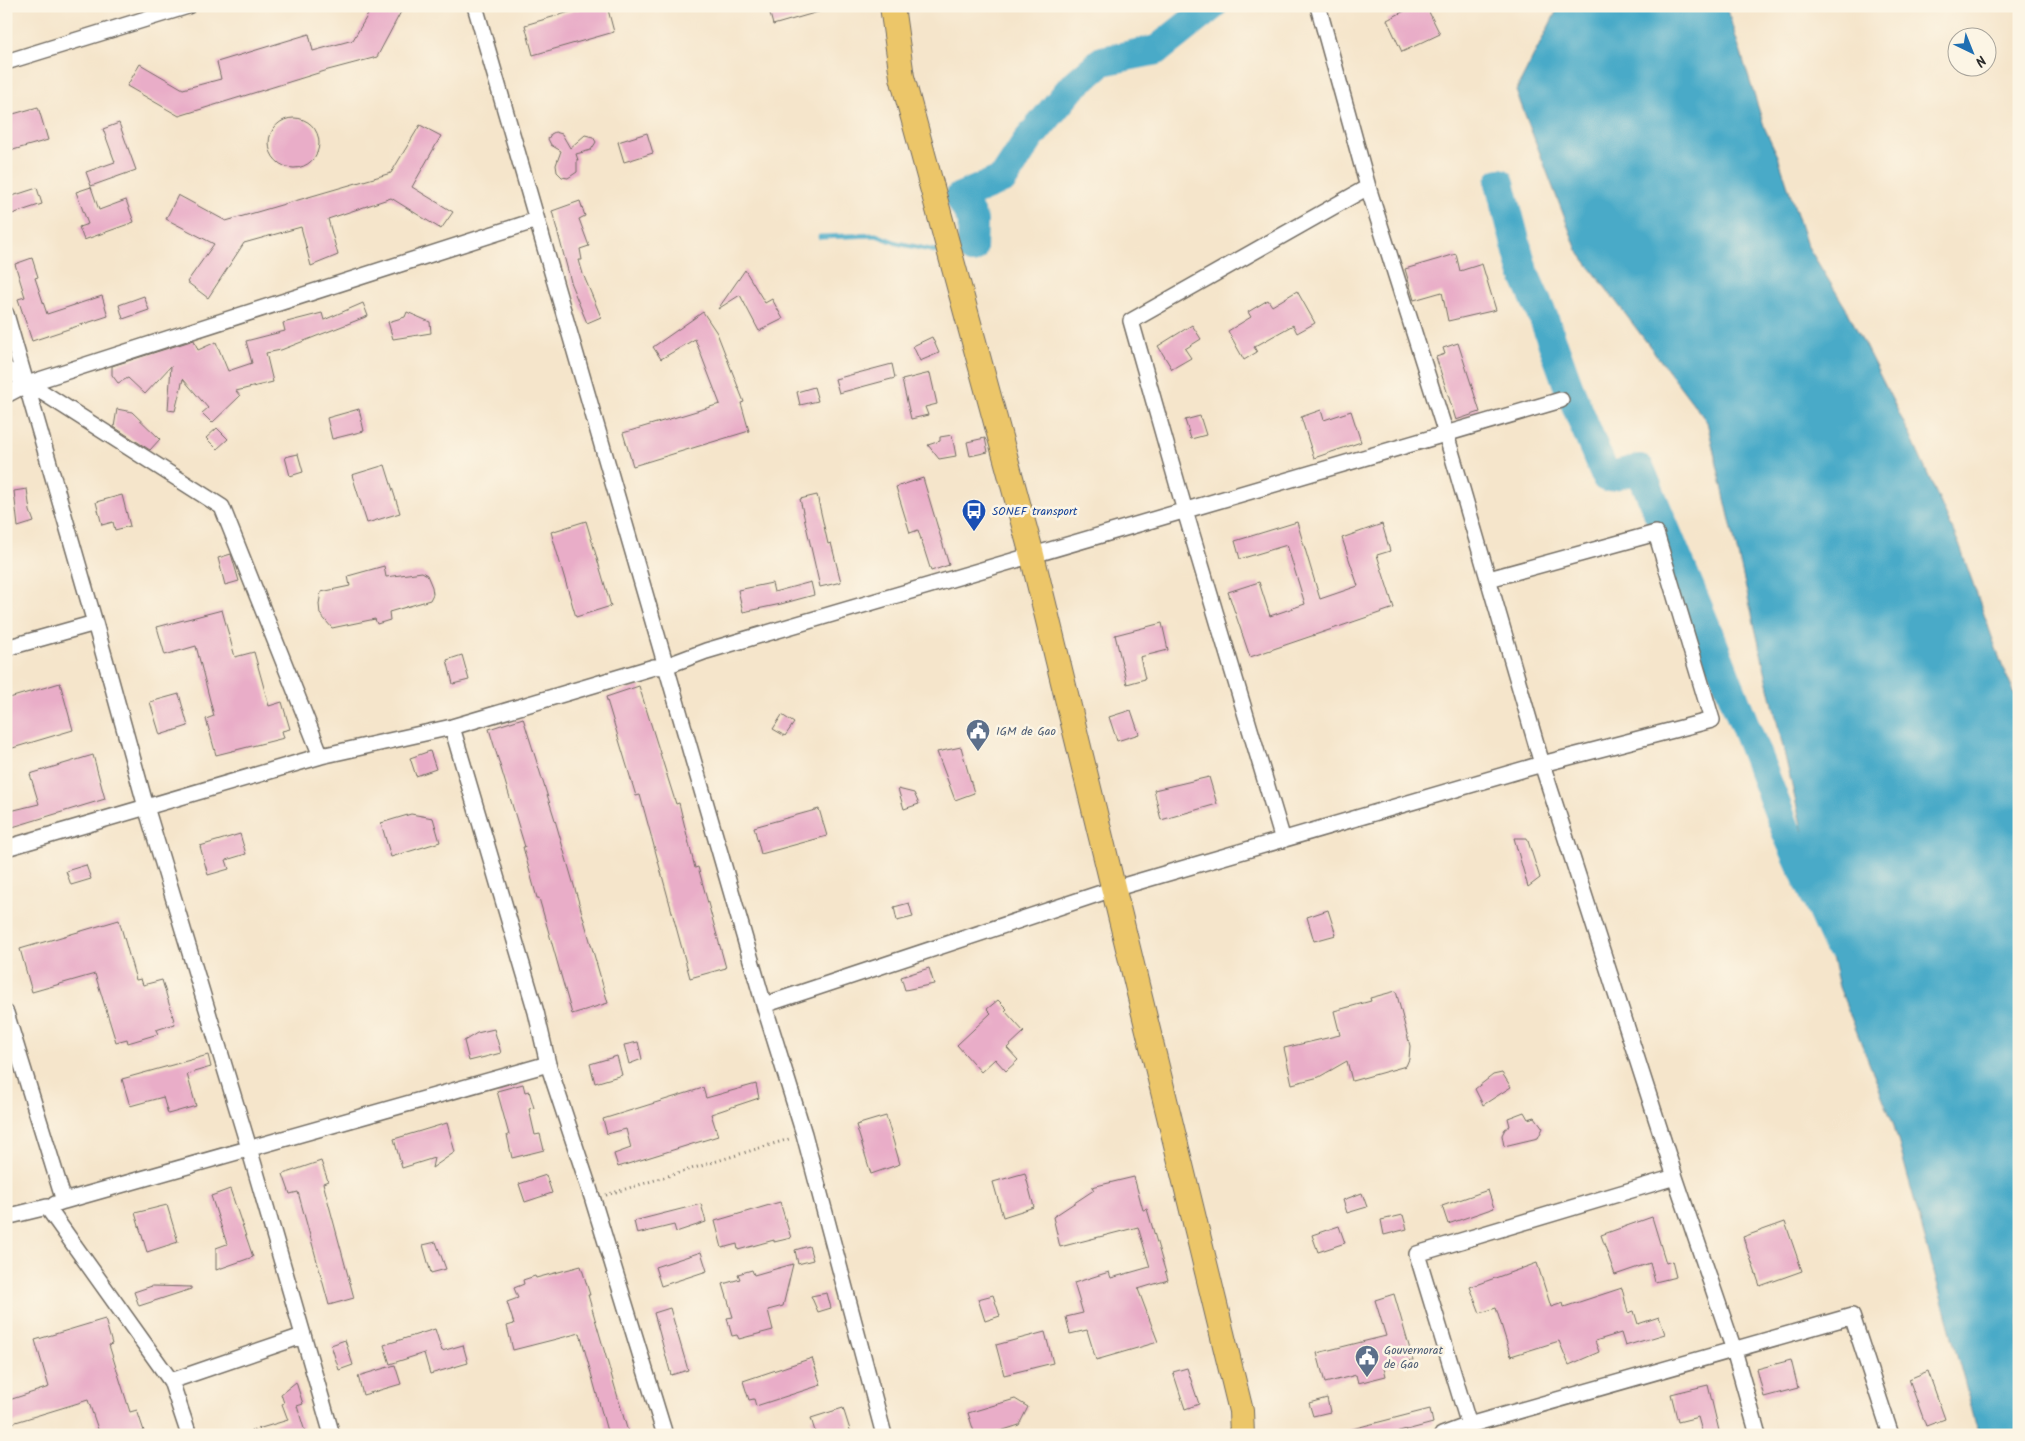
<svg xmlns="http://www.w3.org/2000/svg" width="2025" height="1441" font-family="Kalam,sans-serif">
  <rect width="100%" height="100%" fill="#fcf5e5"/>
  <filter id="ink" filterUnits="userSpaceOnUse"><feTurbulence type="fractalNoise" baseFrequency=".02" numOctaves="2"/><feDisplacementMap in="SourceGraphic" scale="10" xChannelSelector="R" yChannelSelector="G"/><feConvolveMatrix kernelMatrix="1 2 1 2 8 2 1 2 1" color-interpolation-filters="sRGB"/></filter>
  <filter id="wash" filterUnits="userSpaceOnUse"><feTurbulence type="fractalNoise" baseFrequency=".0096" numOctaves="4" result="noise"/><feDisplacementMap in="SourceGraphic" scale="20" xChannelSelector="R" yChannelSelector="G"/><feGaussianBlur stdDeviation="1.12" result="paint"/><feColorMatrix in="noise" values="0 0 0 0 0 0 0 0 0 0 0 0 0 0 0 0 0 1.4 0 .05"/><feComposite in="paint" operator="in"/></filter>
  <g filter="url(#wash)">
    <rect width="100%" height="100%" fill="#f5e5cb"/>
    <path fill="#48aac8" stroke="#3a6a7a" d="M1559 6H1726L1765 129 1778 156 1807 245 1847 310 1911 437 1959 544 2003 668 2019 704V1435H1979L1894 1126 1839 987 1707 422 1577 250 1516 91Z"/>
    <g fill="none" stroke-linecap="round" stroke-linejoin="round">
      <path stroke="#48aac8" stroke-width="5" d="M820 237 876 235 897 243 940 252"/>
      <path stroke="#48aac8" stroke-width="30" d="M1500 183 1523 271 1544 319 1569 388 1606 477 1640 469 1711 639 1787 833 1837 944
        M972 249 973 221 960 197 1003 179 1029 139 1072 87 1102 61 1157 50 1212 6"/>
    </g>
    <g id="blocks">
      <path fill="#e9adc8" d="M373 6H404L377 57 328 70 179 116 127 86 140 64 183 89 221 79 217 62 309 34 313 51 353 40Z
        M590 6H607L614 32 533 55 525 25Z
        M768 6H825V10L773 25Z
        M1414 6H1426L1440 34 1402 52 1387 20Z
        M38 107 48 140 13 150 6 129V116Z
        M269 143a25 25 0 1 1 50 0a25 25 0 1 1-50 0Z
        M119 123 136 170 91 186 86 172 115 162 103 129Z
        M420 125 441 136 412 187 453 212 441 229 391 198 328 219 338 255 311 266 301 227 244 243 208 298 187 282 214 244 166 219 178 195 226 221 391 173Z
        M555 132 562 134 570 148 585 135 593 137 596 142 591 150 576 154 578 160 577 159V172L568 178 562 177 557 172 556 165 561 151 551 145 548 139 551 134Z
        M647 133 653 153 624 162 618 142Z
        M91 187 99 210 126 200 134 222 84 240 79 227 88 224 76 192Z
        M37 188 42 204 6 216V198Z
        M580 201 585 216 579 219 589 246 580 249 582 260H579L583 274 601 317 587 323 570 282H571L552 211Z
        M1456 254 1460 271 1482 264 1496 310 1448 321 1442 292 1414 300 1405 269Z
        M32 258 38 277 35 278 47 314 102 296 108 316 32 341 18 299 25 297 15 264Z
        M745 270 765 303 772 299 783 319 759 331 740 295 718 309Z
        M1297 291 1315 323 1297 333 1293 325 1254 347 1257 352 1244 360 1228 331 1251 317 1248 312 1268 300 1272 306Z
        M144 296 149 310 123 319 119 305Z
        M363 303 368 316 281 350 266 353 273 382 236 391 240 396 212 423 202 413 208 408 183 379 175 411 168 410 171 366 145 394 128 378 118 383 112 375V366L194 340 198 350 216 342 228 371 252 363 246 341 285 331 283 323 322 313 324 320Z
        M407 312 430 322 431 333 393 339 388 322 405 317Z
        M703 312 717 333 744 402 741 403 749 431 633 466 623 433 720 404 695 339 661 359 653 347Z
        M1192 325 1201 339 1185 349 1191 358 1172 369 1158 346Z
        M932 337 939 353 920 361 913 346Z
        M1458 343 1480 412 1456 420 1436 357 1445 354 1443 348Z
        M892 364 895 378 839 393 835 379Z
        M930 373 937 404 925 407 928 415 911 419 902 380Z
        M814 387 818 401 800 405 797 392Z
        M117 409 132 412 160 439 150 450 114 427Z
        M359 409 364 431 332 439 327 418Z
        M1321 410 1324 420 1351 411 1361 442 1314 458 1301 417Z
        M1200 416 1206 435 1191 439 1185 420Z
        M217 428 228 439 217 449 206 438Z
        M952 435 956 456 939 459 928 445 940 441V437Z
        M985 438 988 452 970 456 967 442Z
        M298 454 303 472 290 476 285 457Z
        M385 465 400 513 367 523 352 475Z
        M923 478 949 565 931 571 918 530 910 533 896 487Z
        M27 489 30 511 34 522 18 527 14 491Z
        M122 495 130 526 115 530 113 522 102 525 96 502Z
        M817 495 828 544 831 543 841 582 820 587 800 499Z
        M586 521 611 606 576 617 551 532Z
        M1297 522 1320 599 1358 586 1342 538 1382 524 1390 551 1377 555 1394 608 1250 657 1228 592 1259 582 1270 616 1305 604 1287 545 1240 559 1235 541Z
        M231 554 239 581 225 585 218 558Z
        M384 566 386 577 422 572 427 575 432 587 433 594 430 600 389 612 390 620 377 624 375 619 332 628 320 614 319 604 321 592 350 586 348 576Z
        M811 582 814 595 781 604 743 612 738 590 772 583 774 592Z
        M222 610 235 657 254 652 269 706 282 702 290 729 282 731 284 738 216 755 206 719 214 716 196 646 165 655 157 627Z
        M1162 623 1168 650 1140 657 1145 679 1127 684 1115 635Z
        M462 655 469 680 453 684 447 660Z
        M60 683 73 730 6 750V699Z
        M639 686 676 804 679 803 695 868 698 867 726 968 690 978 640 795 636 796 606 697Z
        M179 694 188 726 160 735 150 702Z
        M1131 710 1139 734 1117 741 1109 717Z
        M782 715 794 723 785 736 773 729Z
        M523 718 555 820 608 1003 572 1014 539 898H537L523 847H525L489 729Z
        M961 747 974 793 955 800 937 752Z
        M430 751 436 769 416 776 410 758Z
        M93 755 105 799 6 829V812L39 804 30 774Z
        M1209 777 1217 804 1161 820 1154 790Z
        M898 789 914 793 919 804 904 809Z
        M819 809 827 836 761 854 754 827Z
        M411 814 433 818 440 842 391 857 381 823Z
        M240 834 246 854 226 860 229 869 208 875 200 846Z
        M1514 838H1527L1540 878 1528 887Z
        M86 865 91 879 71 885 66 871Z
        M909 903 913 917 897 921 894 907Z
        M1328 910 1336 935 1314 941 1307 917Z
        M119 920 136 980 141 979 143 985 162 980 175 1024 156 1030 158 1034 128 1043 127 1039 116 1042 95 974 32 992 20 949Z
        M929 968 934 984 905 990 901 977Z
        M1396 991 1410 1046 1409 1059 1406 1066 1352 1081 1347 1061 1319 1077 1292 1084 1284 1048 1340 1035 1334 1011 1371 1001 1370 998Z
        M998 1000 1007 1009 1005 1011 1024 1032 1007 1048 1018 1060 1006 1071 995 1059 981 1072 957 1045 991 1013 987 1009Z
        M494 1029 501 1053 469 1061 464 1041 477 1033Z
        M638 1042 642 1059 629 1064 624 1045Z
        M208 1055 211 1067 187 1074 196 1106 168 1114 163 1097 130 1106 122 1079Z
        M617 1056 622 1075 595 1083 590 1064Z
        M1502 1073 1511 1087 1483 1105 1475 1089 1493 1075Z
        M523 1084 525 1092 529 1091 534 1108 529 1109 535 1135 540 1134 544 1150 512 1158 507 1135H509L497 1091Z
        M756 1084 759 1098 711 1114 718 1136 618 1167 614 1154 631 1148 626 1129 607 1134 603 1119 703 1088 706 1098Z
        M1524 1112 1528 1119 1535 1117 1543 1128 1538 1138 1504 1146 1502 1135 1505 1129 1510 1126 1508 1118Z
        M886 1116 900 1164 871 1174 856 1125Z
        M447 1123 455 1152 432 1168 434 1158 402 1168 394 1139Z
        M321 1161 328 1181 323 1183 354 1298 329 1305 298 1192 290 1194 283 1174Z
        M1025 1173 1034 1207 1003 1217 993 1182Z
        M546 1175 552 1193 525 1202 519 1184Z
        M1134 1177 1143 1210 1147 1209 1168 1280 1138 1289 1158 1342 1096 1360 1087 1330 1070 1334 1066 1317 1083 1313 1074 1283 1109 1272 1111 1278 1150 1267 1138 1227 1060 1247 1053 1217 1094 1190 1092 1187Z
        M230 1189 253 1257 216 1270V1248L227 1244 211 1196Z
        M1488 1190 1494 1208 1448 1224 1442 1206Z
        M1362 1193 1367 1207 1347 1213 1343 1200Z
        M780 1202 791 1238 774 1242V1240L738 1250 737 1244 722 1248 715 1221Z
        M701 1204 706 1222 676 1232 674 1225 637 1234 634 1221Z
        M167 1205 178 1242 147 1252 135 1213Z
        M1403 1215 1407 1229 1384 1235 1381 1220Z
        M1652 1217 1666 1263 1672 1261 1676 1277 1655 1282 1650 1263 1615 1275 1601 1235Z
        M1785 1222 1802 1271 1760 1286 1743 1237Z
        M1339 1226 1345 1243 1318 1252 1312 1235Z
        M436 1242 446 1269 431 1273 423 1245Z
        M809 1246 813 1260 798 1264 795 1250Z
        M701 1252 707 1271 661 1286 655 1267Z
        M1537 1263 1551 1307 1563 1303 1564 1307 1622 1288 1628 1313 1634 1311 1638 1324 1659 1317 1665 1334 1625 1346 1621 1333 1595 1341 1599 1352 1569 1365 1559 1341 1511 1356 1496 1308 1480 1313 1470 1287Z
        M793 1264 783 1306 768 1310 773 1330 739 1339 737 1335 732 1336 727 1318 733 1317 723 1284 740 1279 738 1274 752 1270 754 1275Z
        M581 1266 590 1295H588L628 1432 619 1435H608L580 1333 513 1350 507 1326 514 1324 507 1302 518 1298 514 1288 524 1284 523 1280 535 1276 536 1278Z
        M152 1286 191 1287V1289L139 1306 134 1292Z
        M827 1293 831 1308 818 1312 811 1296Z
        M1394 1294 1413 1360 1384 1368 1386 1376 1358 1383 1356 1375 1325 1383 1317 1353 1386 1336 1375 1300Z
        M993 1295 1000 1316 985 1321 978 1299Z
        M670 1308 688 1370 671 1375 654 1313Z
        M105 1319 112 1344 109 1345 130 1412 137 1410 144 1431 133 1435H100L88 1400 6 1425V1401L49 1387 35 1340Z
        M435 1329 442 1351 463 1345 468 1363 430 1374 424 1353 390 1364 384 1345Z
        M1045 1332 1053 1363 1004 1375 996 1345Z
        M345 1340 353 1365 339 1370 331 1345Z
        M812 1358 821 1385 756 1406 754 1399 749 1400 743 1381Z
        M1791 1360 1798 1388 1764 1397 1757 1369Z
        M395 1365 401 1384 363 1395 358 1376Z
        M1187 1368 1199 1404 1185 1409 1173 1372Z
        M1928 1371 1945 1419 1926 1426 1909 1379Z
        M296 1382 303 1404 297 1406 306 1435H251V1431L288 1420 282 1404 284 1403 281 1394Z
        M1708 1385 1720 1435H1703L1698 1417 1678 1422 1671 1394Z
        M1327 1398 1330 1412 1313 1416 1309 1403Z
        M1015 1399 1028 1407 1019 1425 988 1435H975L968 1413Z
        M843 1408 851 1433 843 1435H816L811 1418Z
        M1430 1409 1433 1423 1388 1435H1349L1348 1430Z"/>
    </g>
  </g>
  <g filter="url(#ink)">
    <use href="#blocks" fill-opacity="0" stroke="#726c63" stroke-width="1"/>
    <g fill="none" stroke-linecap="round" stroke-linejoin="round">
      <defs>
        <path id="minor" d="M475 6 764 1005 804 1134 884 1435
          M1318 6 1368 187 1446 434 1542 764 1675 1177 1734 1350 1758 1435
          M6 62 188 6
          M6 314 95 623 146 807 249 1148 332 1435
          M6 369 222 507 321 756
          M6 395 27 384 537 220
          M6 648 95 623
          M452 727 536 1012 548 1064 593 1200 665 1435
          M1283 840 1185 511 1131 321 1368 187
          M6 848 321 756 452 727 654 667 666 666 706 651 1561 400
          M764 1005 1113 889 1542 764 1712 720 1656 533 1489 579
          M6 1013 64 1201 55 1204
          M64 1201 548 1064
          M6 1217 47 1207 171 1381 189 1435
          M171 1381 302 1336
          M1442 1435 1469 1425 1852 1316 1891 1435
          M1472 1435 1417 1254 1675 1177"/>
        <path id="primary" d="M892 6 902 77 1032 555 1241 1411 1242 1435"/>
      </defs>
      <use href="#minor" stroke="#726c63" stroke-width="18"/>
      <use href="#primary" stroke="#726c63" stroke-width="26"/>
      <path stroke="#726c63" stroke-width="3" stroke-dasharray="1 4" stroke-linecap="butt" d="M606 1195 789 1139"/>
      <use href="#minor" stroke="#fff" stroke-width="15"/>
      <use href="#primary" stroke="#ecc669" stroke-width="24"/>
    </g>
  </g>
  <defs>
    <symbol id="bus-pin" viewBox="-11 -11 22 30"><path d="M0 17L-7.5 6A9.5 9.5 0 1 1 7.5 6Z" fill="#1a4fb4" stroke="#fcf5e5"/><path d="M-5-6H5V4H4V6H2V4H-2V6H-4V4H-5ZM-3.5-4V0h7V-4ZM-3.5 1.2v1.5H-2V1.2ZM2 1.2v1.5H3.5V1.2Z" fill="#fff"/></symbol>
    <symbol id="civic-pin" viewBox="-11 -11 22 30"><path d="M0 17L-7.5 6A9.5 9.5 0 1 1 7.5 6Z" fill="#5c6f8a" stroke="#fcf5e5"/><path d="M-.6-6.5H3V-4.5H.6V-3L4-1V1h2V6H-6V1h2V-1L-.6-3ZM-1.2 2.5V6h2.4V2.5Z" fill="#fff"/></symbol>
  </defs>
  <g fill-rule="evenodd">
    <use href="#bus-pin" x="960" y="497" width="28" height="38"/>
    <use href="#civic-pin" x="964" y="717" width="28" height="38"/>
    <use href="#civic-pin" x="1353" y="1343" width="28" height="38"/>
  </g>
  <g text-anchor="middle" stroke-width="5" stroke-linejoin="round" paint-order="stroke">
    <g font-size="12" fill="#164399" stroke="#fcf5e5" text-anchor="start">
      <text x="992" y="515">SONEF transport</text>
    </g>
    <g font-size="12" fill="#4e5e75" stroke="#fcf5e5" text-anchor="start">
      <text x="996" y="735">IGM de Gao</text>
      <text x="1384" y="1354">Gouvernorat<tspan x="1384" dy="14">de Gao</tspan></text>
    </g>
  </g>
  <rect width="2025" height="1441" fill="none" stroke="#fcf5e5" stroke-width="25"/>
  <g transform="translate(1972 52) rotate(137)"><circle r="24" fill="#fcf5e5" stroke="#a8a49b"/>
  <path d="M0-4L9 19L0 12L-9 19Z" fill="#1f6fb2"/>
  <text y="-8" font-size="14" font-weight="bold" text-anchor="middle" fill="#2b2b2b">N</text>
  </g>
</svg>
